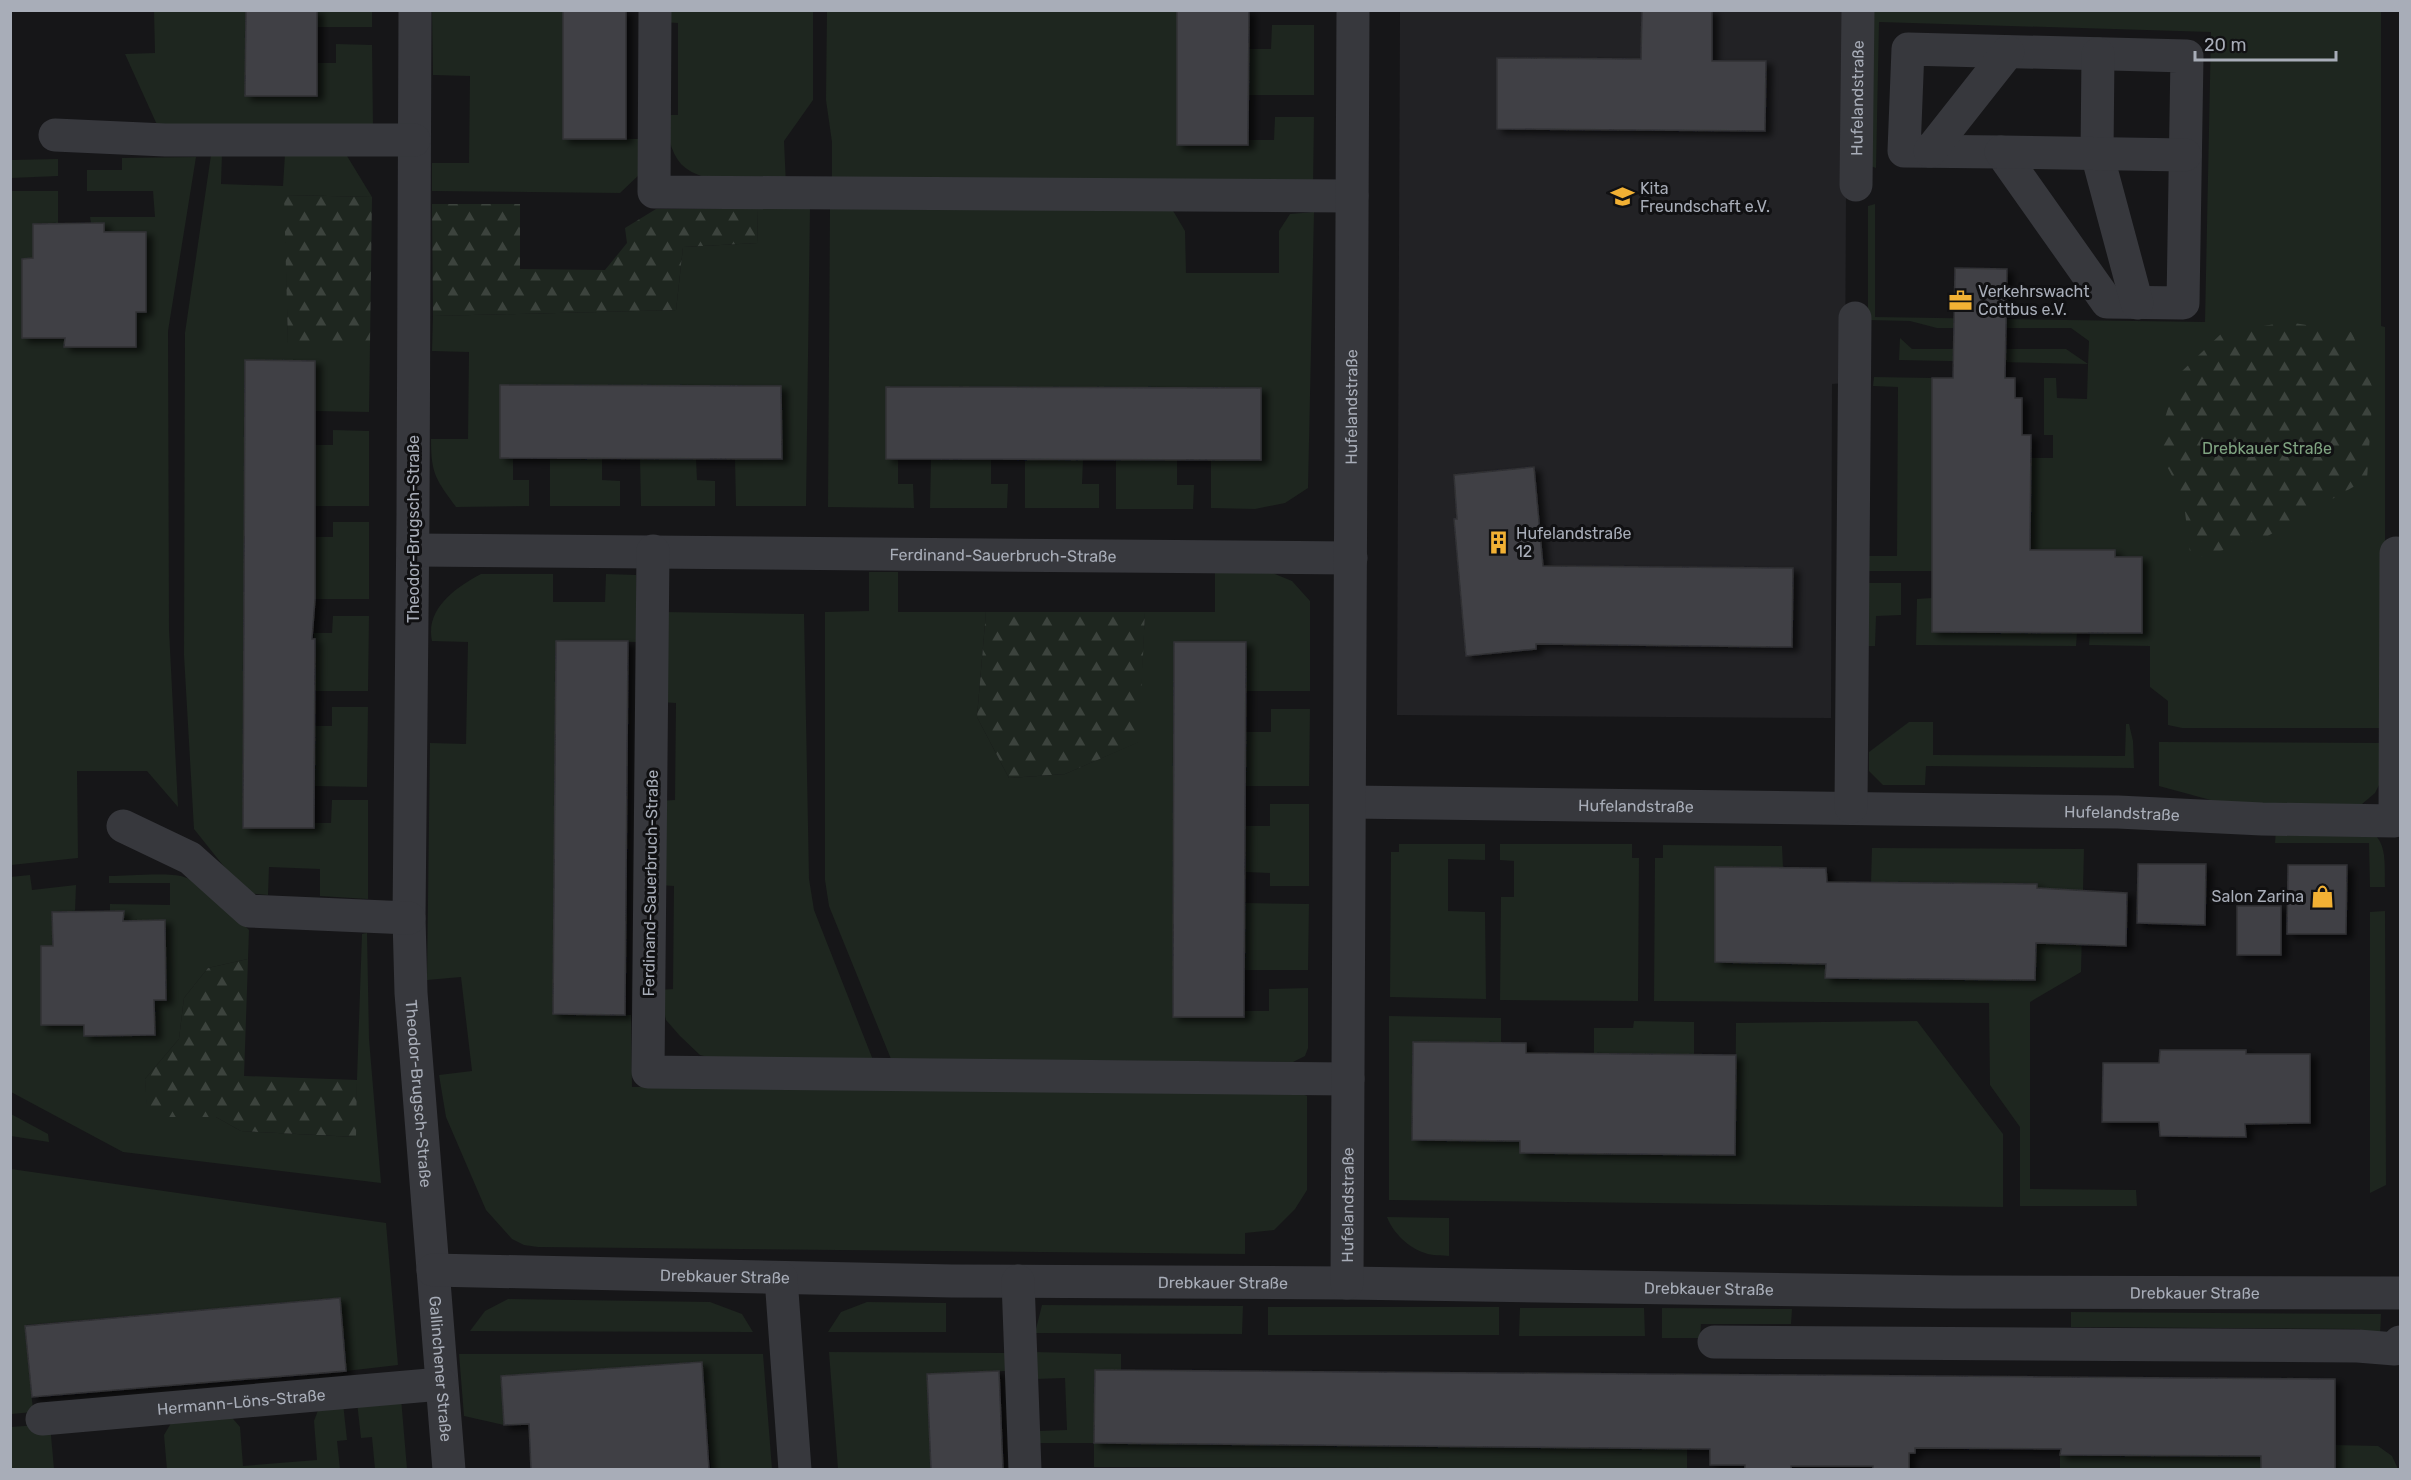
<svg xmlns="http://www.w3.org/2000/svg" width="2411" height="1480" font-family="Rubik,sans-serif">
  <defs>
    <pattern id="forest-firs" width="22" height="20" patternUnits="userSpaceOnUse" patternTransform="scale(1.5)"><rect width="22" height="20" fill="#1e261f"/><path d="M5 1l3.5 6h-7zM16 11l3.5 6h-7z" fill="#3c433d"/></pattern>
    <filter id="shadow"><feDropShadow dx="6" dy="4" stdDeviation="3" flood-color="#0009"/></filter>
  </defs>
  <rect width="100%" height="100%" fill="#161618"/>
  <path fill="#222225" d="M1400 11H1847L1845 383 1832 384 1831 718 1397 715Z"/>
  <path fill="#1e261f" d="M154 11H246V96H317L318 63H336V44L372 45 373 127H158L125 54 155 53Z
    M317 11H372V27H317Z
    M432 11H563V138L640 139 641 173 620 193 432 191V163H469L470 76 433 75Z
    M663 11H813V100L784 141 786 185C757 183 702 186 681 164 670 152 667 130 664 115H678V23L663 22Z
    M827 11H1177V145H1248V140H1274L1275 117H1314L1313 187 832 185V142L826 100Z
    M1870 11H2381V326L2385 327V728H2182L2168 725V701L2150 687V646L2089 645 2090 633 2142 632V557H2115V550H2050L1997 557 2030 458H2053V435H2044V378H2056L2057 398 2087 399 2088 364 1899 360 1900 338 1912 349H2066L2088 364 2089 341 2071 328H1937L1910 321 1868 320V206L1875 204V317L2205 322 2211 32 1879 22 1876 168 1868 165Z
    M1272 25H1314V95H1248L1249 49H1271Z
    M222 154 221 184 283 186 285 154 347 156 372 197 285 195 288 343 370 344 369 412 315 411V361H245L243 828H314V823H331L332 800H368V899L320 896V869L269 867 268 895 245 893 194 829 184 655 185 333 211 155Z
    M196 157 168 331 169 630 178 807 147 771H77L78 858 11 865 10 191H58V224H33V258L22 259V338H65V347H136V312L146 311V233L104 232V223H91L90 217H155L153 191H87V170H122V158Z
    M58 159V176L11 178V160Z
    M810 208 806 506H736L735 459H782L781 386 501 385 500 458H513V480H529V506L456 507C436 479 431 475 431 439H468L469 352 432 351 433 316 676 310 683 247 757 243 758 209Z
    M830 208 1172 209 1185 231 1186 273H1279V231L1290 214 1314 212 1308 488 1285 503 1255 509 1211 508V460H1261V389L887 459H898V484H913L914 508 828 507Z
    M1874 377 1932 378V571H1869V556H1897L1898 387 1873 386Z
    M333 430 369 431V506H315V445H333Z
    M550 459H602V480L620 481V506H550Z
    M640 459H696L697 480 715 481V506H641Z
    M931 459H991V484H1008L1007 508H930Z
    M1025 460H1083L1082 484H1099V508H1025Z
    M1116 460H1177V485H1194L1193 509H1116Z
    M333 522H369V599H315L314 537H333Z
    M869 572H898V612H986L977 717 1009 778 1065 774 1138 742 1145 612H1215V573L1270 572 1292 581 1310 601V691H1246V642H1174L1173 1016 1245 1017V1011H1269V989L1308 988V1048L1305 1056 1293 1062 891 1059 829 906 825 880V612L869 611Z
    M481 574H553V602H605L606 574 636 575V642L556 641 553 1014 631 1015 632 1087 1289 1089 1307 1096V1190L1295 1209 1274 1230 1245 1233V1254L538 1247 524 1245 512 1239 486 1210 446 1117 439 1075 472 1071 461 977 427 980 430 743 466 744 468 642 432 641C425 609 456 587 481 574Z
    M1868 583H1901V615L1876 616 1875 646H1867Z
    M1932 598V632L2077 633 2076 646 1916 645 1917 599Z
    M663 612 804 614 809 879 814 910 873 1060 726 1062 700 1055 680 1036 666 1020 659 990 673 989 674 886 659 885V801L675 800 676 703 660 702Z
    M333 616H369L368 691H314V633H332Z
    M332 707H368L367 787 314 786V726H332Z
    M1271 709H1310L1309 786H1245L1246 732H1271Z
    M1909 722H1933V755L2125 756 2126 724H2129L2133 741 2134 768 1926 766 1925 785H1883L1869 771V752Z
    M2159 742 2384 743 2382 779 2375 793 2362 804 2343 808 2229 805 2159 786Z
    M1270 804H1309V886H1270V873L1246 872 1245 826H1270Z
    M2276 830 2374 834C2388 846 2384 870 2385 887H2370L2369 843H2275Z
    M1399 844H1485V860L1448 859V911L1485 912 1486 999 1390 997 1391 852H1399Z
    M1500 844H1632V858H1639L1638 1001 1500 1000 1501 897H1514V861L1500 860Z
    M1663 845 1782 846 1783 868 1716 867 1715 962 1826 964V978L2035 980 2036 884 1871 883 1872 848 2084 849 2081 972 2030 1002V1189L2136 1190 2137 1206H2020V1127L1990 1085 1989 1003 1654 1001 1655 858H1663Z
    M30 875 32 890 76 885 75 912H53V946L42 1025H84V1036L154 1035V1000H165V921H123V912L110 911V904L170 905V883H109V876C126 876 170 872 184 877 211 885 230 911 249 930L248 959 208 968 184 998 179 1039 145 1079 148 1117H216L241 1131 355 1137 362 934 367 933 369 1039 381 1183 123 1152 11 1092 10 877Z
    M1245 903 1309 904 1308 970H1245Z
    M2385 911 2386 1185 2370 1193V912Z
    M1389 1016 1501 1018V1043L1413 1042 1412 1140 1520 1141 1521 1153 1735 1155 1736 1023 1917 1021 2003 1134V1207L1389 1200Z
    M1634 1021 1694 1022V1054H1594V1028H1633Z
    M11 1114 48 1134 49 1142 11 1136Z
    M11 1169 386 1223 398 1365 346 1371 340 1298 26 1325 33 1412 11 1414Z
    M1387 1217 1449 1218V1256C1442 1255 1432 1256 1425 1253 1409 1248 1393 1233 1387 1217Z
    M508 1299 710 1302 742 1314 753 1332 470 1331 485 1311Z
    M867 1302 946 1303V1332H828L841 1312Z
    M1042 1305 1243 1306 1242 1334 1035 1333Z
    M1268 1307H1499V1335H1268Z
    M1520 1308H1644L1645 1336H1519Z
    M1662 1308 1792 1309 1791 1324H1701L1700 1338H1662Z
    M2071 1312 2381 1314 2380 1337 2361 1338 2360 1329 2071 1327Z
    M829 1352 1005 1353V1371L927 1374 931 1469H838Z
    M1034 1352 1121 1354V1370L1095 1371 1094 1443 1687 1449V1469L1094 1467V1443H1037L1039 1431 1067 1430 1065 1378 1035 1379Z
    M459 1354H763L772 1469H711L701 1362 501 1376 504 1425 464 1416Z
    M401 1398 407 1469H375L372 1437 361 1438 357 1402Z
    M343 1403 347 1440 337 1441 340 1469 167 1470 164 1435 174 1418 228 1413 240 1427 243 1466 317 1460 314 1421 320 1405Z
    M50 1424 54 1469 11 1470V1427Z
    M2335 1445 2378 1446 2392 1456 2398 1469 2335 1470Z
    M2060 1455 2261 1456V1469L2060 1470Z"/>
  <path fill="url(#forest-firs)" d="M284 195 372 197 370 344H288Z
    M432 204H520V269L605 270 627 243 625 228 656 209H758L757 243 683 247 676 310 433 316Z
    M2287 322 2352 332 2373 389 2367 479 2266 537 2191 560 2183 496 2156 446 2179 374 2222 333Z
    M986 612H1145L1139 742 1065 774 1009 778 977 717Z
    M248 959 244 1076 357 1080 356 1137 241 1131 216 1117H147L145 1079 179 1039 184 998 208 968Z"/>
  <path fill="#404145" stroke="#303034" stroke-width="1.5" filter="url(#shadow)" d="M246 10H317V96H245Z
    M563 10H626V139H563Z
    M1177 10H1249L1248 145H1177Z
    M1642 10H1712V61H1766L1765 131 1497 129V58L1641 59Z
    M104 223V232H146V312H136V347H64L65 338H22V259L33 258V224Z
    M1955 268 2007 269 2005 378H2015V398H2022V435H2031L2030 550H2115V557H2142V633L1932 632V378H1953Z
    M245 360 315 361V599L312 639H315L314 828H243Z
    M500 385 781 386 782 459 500 458Z
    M886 387 1261 388V460L886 459Z
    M1534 467 1543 566 1793 568 1792 647 1536 644V649L1466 656 1454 519H1457L1454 475Z
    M556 641H628L625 1015 553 1014Z
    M1174 642H1246L1244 1017H1173Z
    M2138 864H2206L2205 925 2137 923Z
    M2288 865H2347L2346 934H2287Z
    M1715 867 1826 868 1827 882 2037 884V888L2127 893 2126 946 2036 943 2035 980 1825 978 1826 964 1715 962Z
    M2237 906H2281V955H2237Z
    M124 911 123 921 165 920 166 1000H154L155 1035 84 1036V1025H41V946H53L52 912Z
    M1413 1042 1526 1043V1053L1736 1055 1735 1155 1520 1153V1141L1412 1140Z
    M2160 1050H2246V1054H2310V1123L2245 1124 2246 1137 2160 1136 2159 1122H2102L2103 1063H2159Z
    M340 1298 346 1371 32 1397 25 1326Z
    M702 1362 709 1470H531L529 1424 504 1425 501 1376Z
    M1095 1370 2335 1379V1470H2261V1456L2060 1455 2061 1449 1915 1448V1453H1909V1470H1873V1466H1791V1470H1745V1465H1710V1449L1094 1443Z
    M999 1371 1003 1470H931L927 1374Z"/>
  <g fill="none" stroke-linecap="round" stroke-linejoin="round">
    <g stroke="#37383d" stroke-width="33">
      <path id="s1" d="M415 10 413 514 409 918 411 993 449 1470"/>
      <path d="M655 10 654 192 1352 196"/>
      <path d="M1908 49 2187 56 2183 303 2107 302 2001 152 1904 151Z"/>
      <path d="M2098 54 2097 154 2137 303"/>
      <path d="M55 135 165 140H414"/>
      <path d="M1930 151 2008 52"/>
      <path d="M2001 152 2185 155"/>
      <path id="s2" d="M1856 185 1858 10"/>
      <path id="s3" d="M413 550 1351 558"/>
      <path d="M653 551 648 1072 1348 1079"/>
      <path id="s4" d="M1350 802 2118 812 2262 819 2395 821 2396 553"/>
      <path d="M1851 807 1855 318"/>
      <path d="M123 826 190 858 249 911 409 918"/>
      <path id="s5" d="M433 1270 952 1281 1347 1283 1953 1292 2400 1293"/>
      <path d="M781 1278 795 1470"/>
      <path d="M1018 1281 1025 1470"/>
      <path id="s6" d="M1347 1283 1353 10"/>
      <path d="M1714 1342 2358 1346 2395 1349 2400 1342"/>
      <path id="s7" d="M42 1419 441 1384"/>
    </g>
  </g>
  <defs>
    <symbol id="school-bare" viewBox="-9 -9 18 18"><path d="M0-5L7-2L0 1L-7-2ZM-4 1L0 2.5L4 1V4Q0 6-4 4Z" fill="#f2b134" stroke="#111113" stroke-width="2.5" paint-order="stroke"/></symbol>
    <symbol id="office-bare" viewBox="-9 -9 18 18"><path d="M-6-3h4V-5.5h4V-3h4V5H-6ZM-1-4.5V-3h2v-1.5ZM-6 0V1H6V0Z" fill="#f2b134" stroke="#111113" stroke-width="2.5" paint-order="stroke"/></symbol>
    <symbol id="building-bare" viewBox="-9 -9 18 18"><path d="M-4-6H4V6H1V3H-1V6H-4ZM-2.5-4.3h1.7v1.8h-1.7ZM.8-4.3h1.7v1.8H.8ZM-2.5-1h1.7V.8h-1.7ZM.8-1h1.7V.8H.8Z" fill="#f2b134" stroke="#111113" stroke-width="2.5" paint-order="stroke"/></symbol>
    <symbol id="shop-bare" viewBox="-9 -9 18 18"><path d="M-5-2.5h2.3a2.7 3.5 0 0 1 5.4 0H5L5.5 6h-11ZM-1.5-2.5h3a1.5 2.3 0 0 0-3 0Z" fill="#f2b134" stroke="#111113" stroke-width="2.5" paint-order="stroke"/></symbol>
  </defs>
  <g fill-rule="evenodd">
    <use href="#school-bare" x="1606" y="180" width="33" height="33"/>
    <use href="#office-bare" x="1944" y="284" width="33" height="33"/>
    <use href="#building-bare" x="1482" y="526" width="33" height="33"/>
    <use href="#shop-bare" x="2306" y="880" width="33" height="33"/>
  </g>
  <g text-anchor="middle" stroke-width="6" stroke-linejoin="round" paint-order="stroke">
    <g font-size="16" fill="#a8adb8" stroke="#111113">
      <text dy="6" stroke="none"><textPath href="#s2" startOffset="87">Hufelandstraße</textPath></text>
      <text dy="6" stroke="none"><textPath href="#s6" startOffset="876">Hufelandstraße</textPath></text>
      <text transform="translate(413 529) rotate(-90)" y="6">Theodor-Brugsch-Straße</text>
      <text dy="6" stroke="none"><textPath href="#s3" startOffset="590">Ferdinand-Sauerbruch-Straße</textPath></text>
      <text dy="6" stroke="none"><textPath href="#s4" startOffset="286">Hufelandstraße</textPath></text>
      <text dy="6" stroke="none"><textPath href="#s4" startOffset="772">Hufelandstraße</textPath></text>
      <text transform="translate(650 883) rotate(-89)" y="6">Ferdinand-Sauerbruch-Straße</text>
      <text dy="6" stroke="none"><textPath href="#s1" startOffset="1084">Theodor-Brugsch-Straße</textPath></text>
      <text dy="6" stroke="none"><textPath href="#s6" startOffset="78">Hufelandstraße</textPath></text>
      <text dy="6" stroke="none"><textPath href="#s5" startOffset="292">Drebkauer Straße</textPath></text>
      <text dy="6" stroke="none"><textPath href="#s5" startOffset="790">Drebkauer Straße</textPath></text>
      <text dy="6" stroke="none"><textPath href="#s5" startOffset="1276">Drebkauer Straße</textPath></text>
      <text dy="6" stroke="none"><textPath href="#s5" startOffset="1762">Drebkauer Straße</textPath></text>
      <text dy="6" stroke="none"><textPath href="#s1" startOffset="1360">Gallinchener Straße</textPath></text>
      <text dy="6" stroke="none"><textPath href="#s7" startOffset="200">Hermann-Löns-Straße</textPath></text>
    </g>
    <g font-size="16" fill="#a8adb8" stroke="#111113" text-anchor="start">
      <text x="1640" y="194">Kita<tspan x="1640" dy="18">Freundschaft e.V.</tspan></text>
      <text x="1978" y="297">Verkehrswacht<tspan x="1978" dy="18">Cottbus e.V.</tspan></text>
      <text x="1516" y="539">Hufelandstraße<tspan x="1516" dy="18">12</tspan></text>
      <text x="2304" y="902" text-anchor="end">Salon Zarina</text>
    </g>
    <g font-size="16" fill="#7fa381" stroke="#111113">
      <text x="2267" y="454">Drebkauer Straße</text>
    </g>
  </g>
  <rect width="2411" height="1480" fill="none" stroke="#a8adb8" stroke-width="24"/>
  <path d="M2195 51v9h141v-9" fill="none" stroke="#a8adb8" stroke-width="3"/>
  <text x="2204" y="51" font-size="18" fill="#a8adb8" stroke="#111113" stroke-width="4.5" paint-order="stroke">20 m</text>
</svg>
